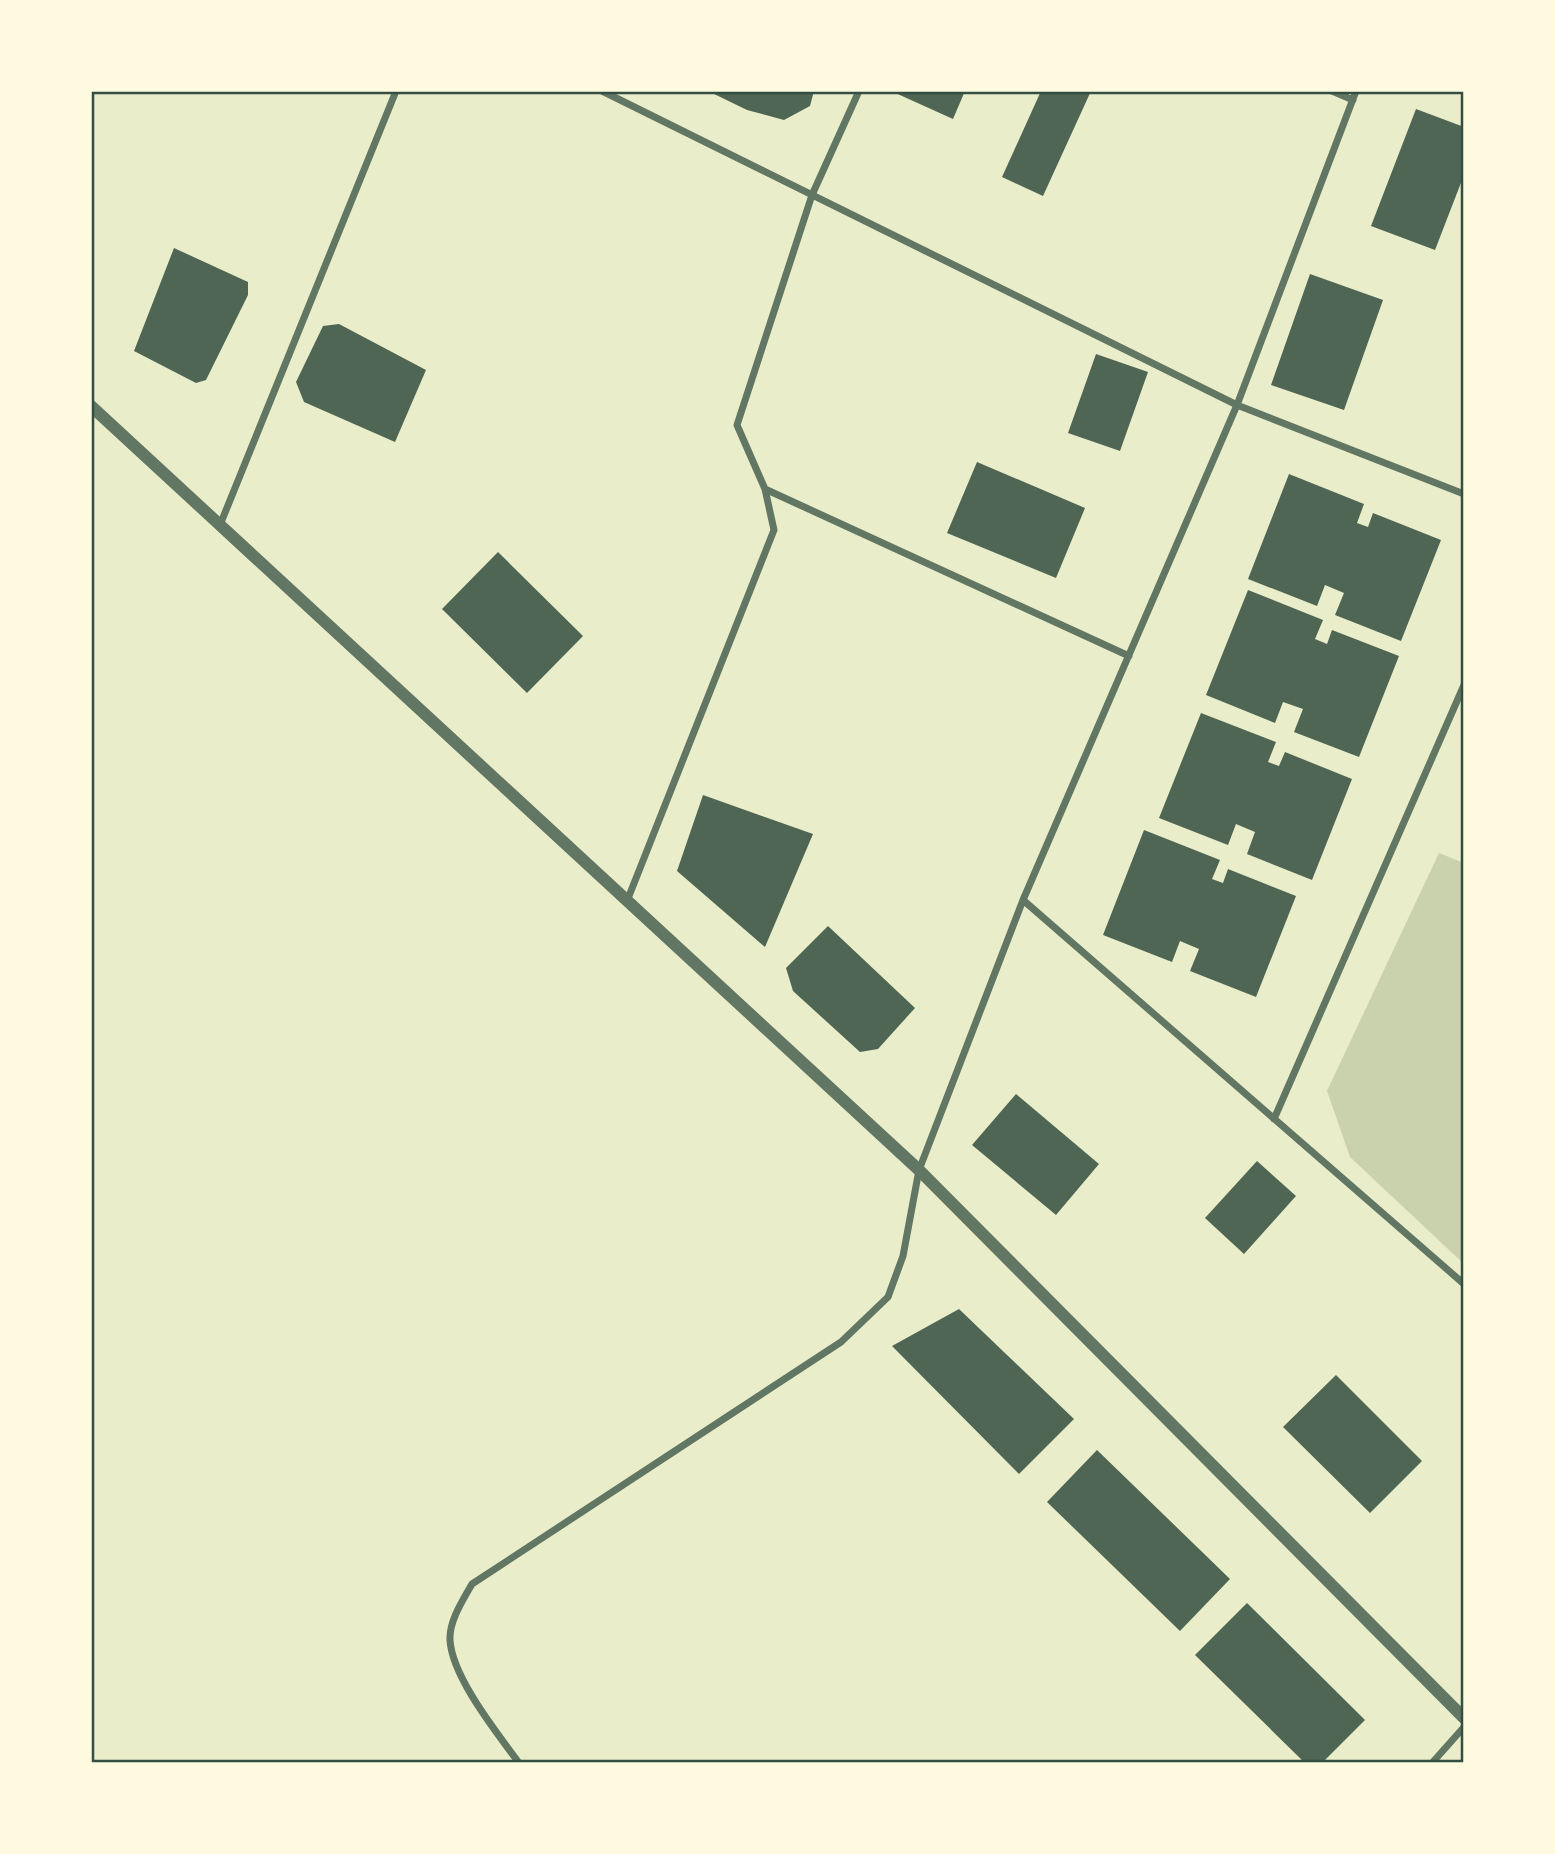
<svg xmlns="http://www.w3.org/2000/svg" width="1555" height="1854" font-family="Roboto,sans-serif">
  <rect width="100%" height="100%" fill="#e9edc9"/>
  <path fill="#cad2ad" d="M1439 853 1464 863V1264L1350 1157 1327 1091Z"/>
  <path fill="#4f6655" d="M708 91H814L810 106 784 120 747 110Z
    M891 91H965L953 119Z
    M1041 91H1091L1043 196 1002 177Z
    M1416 109 1464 127V175L1435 250 1371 226Z
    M174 248 248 282V295L206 380 196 383 134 351Z
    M1310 274 1383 300 1344 410 1271 385Z
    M339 324 426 370 395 442 304 402 296 382 323 326Z
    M1096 354 1148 372 1120 451 1068 433Z
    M977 462 1085 508 1056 578 947 533Z
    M1289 474 1364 504 1357 523 1368 527 1373 513 1441 540 1401 641 1335 615 1344 593 1325 585 1317 606 1248 579Z
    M498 552 583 636 527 693 442 609Z
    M1248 590 1323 620 1315 639 1327 644 1332 630 1399 656 1359 757 1294 732 1303 709 1283 702 1275 723 1206 695Z
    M1201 713 1276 742 1268 762 1279 766 1285 752 1352 779 1312 880 1247 854 1255 832 1236 824 1228 845 1159 818Z
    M703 795 813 834 765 947 677 871Z
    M1144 830 1220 860 1212 879 1223 883 1228 869 1296 896 1256 997 1190 971 1199 949 1180 941 1172 962 1103 935Z
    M828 926 915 1008 878 1049 860 1052 793 991 786 968Z
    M1016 1094 1099 1164 1056 1215 972 1145Z
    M1257 1161 1296 1196 1244 1254 1205 1218Z
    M959 1309 1074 1419 1019 1474 892 1346Z
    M1336 1375 1422 1461 1370 1513 1283 1427Z
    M1097 1450 1230 1579 1180 1631 1047 1502Z
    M1247 1603 1365 1720 1322 1763H1305L1195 1655Z"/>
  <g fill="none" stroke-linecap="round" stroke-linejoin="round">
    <path stroke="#617663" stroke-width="7" d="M602 91 1237 405 1464 494
      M1332 91 1353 100
      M765 489 1129 656
      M220 525 396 91
      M1023 900 1464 1284
      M627 901 774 530 765 489 737 425 812 195 859 91
      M1274 1119 1464 685
      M519 1763C497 1733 452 1677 450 1640 449 1621 463 1600 472 1584L841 1342 888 1297 903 1256 919 1170 1023 900 1237 405 1356 91
      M1432 1763 1464 1727"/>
    <path stroke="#617663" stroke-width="12" d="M91 406 919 1170 1464 1718"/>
  </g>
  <rect width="1555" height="1854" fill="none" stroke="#fefae0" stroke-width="186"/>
  <rect x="93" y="93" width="1369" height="1668" fill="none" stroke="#344e41" stroke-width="2.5"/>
</svg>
